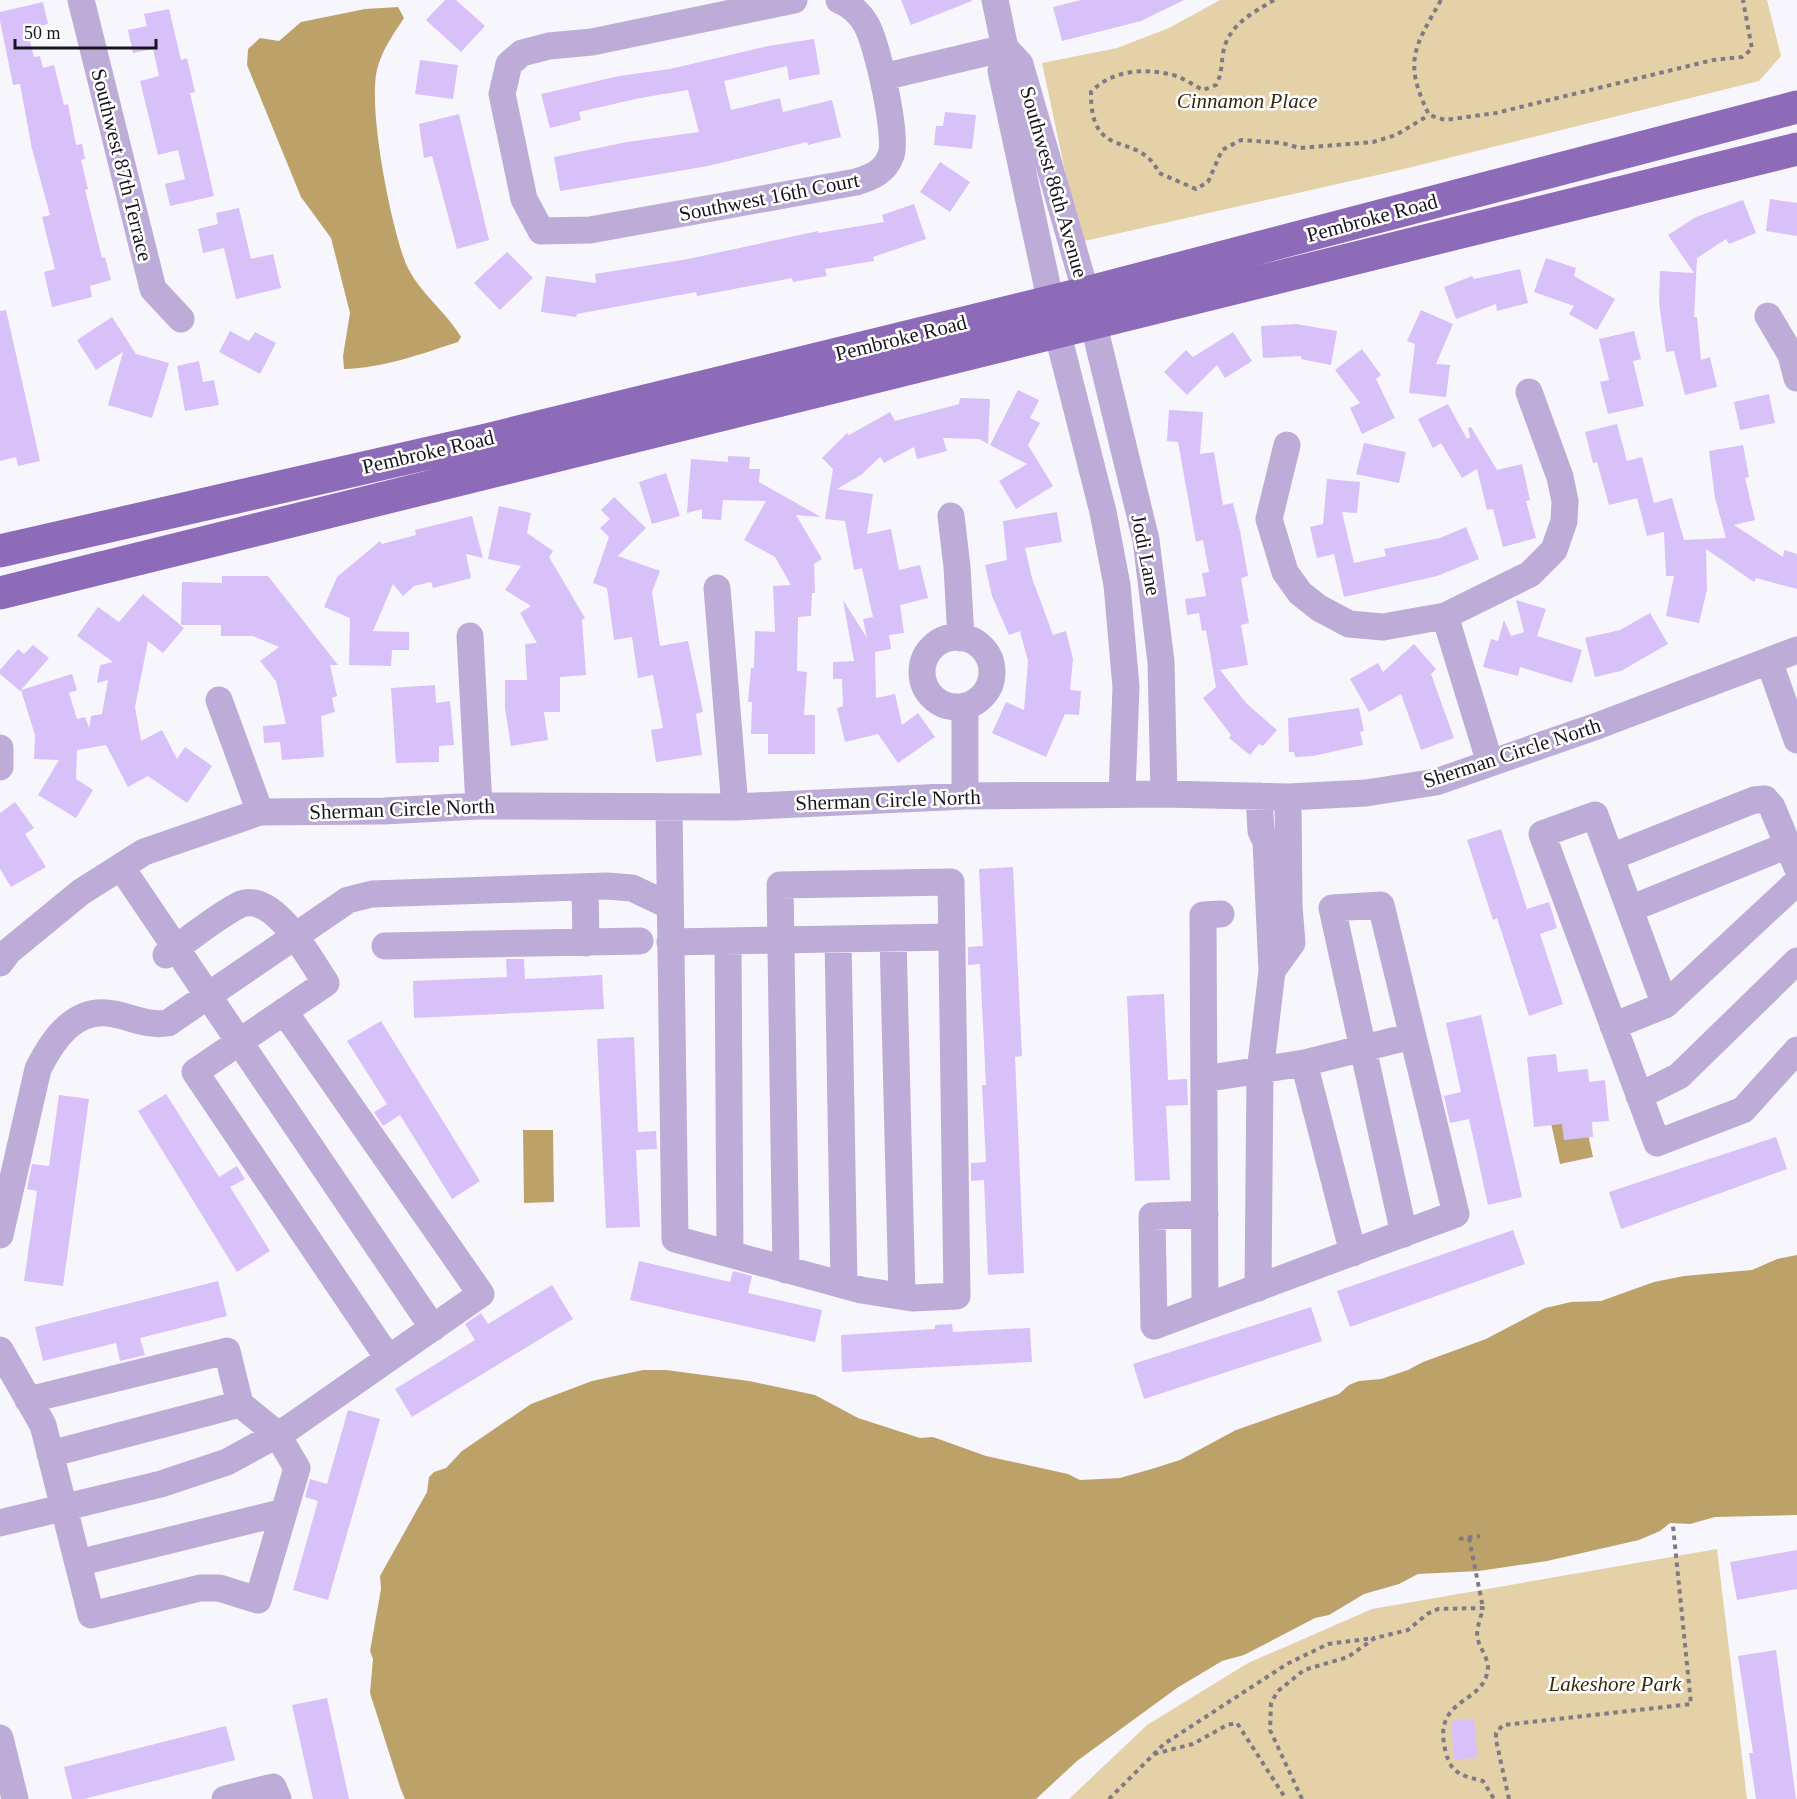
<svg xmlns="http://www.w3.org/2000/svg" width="1797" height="1799" font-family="'Times New Roman',serif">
  <rect width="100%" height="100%" fill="#f8f6fd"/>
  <path fill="#e4d1a8" d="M1220 0H1767L1781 56 1759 81 1404 169 1080 242 1042 63 1117 48 1169 28Z
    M1717 1549 1747 1799H1069L1147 1725 1248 1663 1372 1609Z"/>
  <path fill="#bca268" d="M398 7 404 18C394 33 383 49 378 66 366 103 391 227 406 264 419 293 445 310 461 337L458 342C421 354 383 368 344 369L343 356 350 313 331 238 301 197 247 65 248 49 260 38 279 41 301 22 365 9Z
    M1582 1107 1593 1157 1560 1164 1549 1114Z
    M523 1130H553L554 1202 524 1203Z
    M1797 1255V1515L1715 1517 1690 1524 1670 1523 1660 1531 1639 1540 1547 1561 1479 1571 1418 1574 1399 1584 1364 1594 1329 1615 1315 1618 1244 1655 1222 1661 1177 1688 1077 1761 1036 1799H405L400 1787 370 1693 373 1659 370 1651 381 1589 380 1576 427 1492 429 1477 434 1472 446 1468 462 1451 531 1404 592 1381 643 1370H666L749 1381 815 1395 858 1418 920 1438 933 1437 986 1456 1068 1474 1080 1480 1120 1478 1155 1468 1180 1460 1236 1430 1339 1394 1349 1385 1359 1381 1381 1379 1408 1370 1423 1362 1486 1339 1545 1308 1571 1302 1601 1301 1654 1282 1684 1276 1752 1270 1777 1259Z"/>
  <path fill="#d8c0f9" d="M445 0H456L485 26 461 52 426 20Z
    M901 0H971L972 1 911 25Z
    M1081 0H1184L1141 21 1062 41 1053 7Z
    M43 2 48 24 27 29 34 57 40 56 43 68 54 65 64 105 68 104 76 145 82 144 85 159 81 160 88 189 85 190 102 258 105 257 111 280 90 286 92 297 52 307 44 272 55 269 42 217 50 215 32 149 20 84 13 85 0 21V12Z
    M169 9 181 60 187 58 195 92 190 93 214 196 170 206 165 184 185 179 178 150 158 155 140 81 159 76 153 49 133 53 128 30 147 26 144 14Z
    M814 39 820 74 789 80 787 66 724 81 731 110 780 98 783 112 832 100 841 137 808 145 807 142 708 166 560 191 554 157 627 142 699 132 688 90 640 98 579 112 581 120 550 128 541 94 619 76 670 69 768 46Z
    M420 60 458 65 453 99 415 94Z
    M945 112 976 115 972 149 934 145 936 126H943Z
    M459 114 489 240 457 249 432 156 424 158 419 124Z
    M940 162 970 182 950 212 920 192Z
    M1770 199 1797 203V236L1766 231Z
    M1743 200 1756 233 1729 244 1726 239 1697 258 1694 317H1697L1701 360 1710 357 1717 387 1685 395 1674 351 1666 352 1659 303 1660 271 1694 273 1668 235 1696 217Z
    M914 204 926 239 873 257 874 261 825 269 827 276 793 282 792 278 697 296 696 292 577 314 576 317 541 312 546 276 596 283 595 274 688 259 818 231V233L884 222 882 215Z
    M239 208 251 259 273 254 281 288 236 299 224 248 203 253 198 229 218 224 216 213Z
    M507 252 533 278 500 310 474 283Z
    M1546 258 1576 268 1574 276 1615 299 1597 330 1569 314 1574 306 1534 292Z
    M1520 269 1528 303 1497 311 1496 304 1456 319 1444 287 1472 276 1474 279Z
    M6 310 40 461 18 466 16 457 0 461V311Z
    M1421 310 1453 324 1436 364 1450 365 1446 397 1409 393 1415 344 1407 341Z
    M112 317 136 354 169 363 152 418 108 405 123 352 96 370 77 340Z
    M1296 324 1337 331 1331 365 1301 359V356L1263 358 1261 326Z
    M230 331 249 341 255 332 276 343 260 374 219 352Z
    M1634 331 1641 359 1633 361 1644 406 1608 414 1600 382 1609 380 1599 339Z
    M1233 332 1252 361 1225 378 1217 365 1187 395 1164 372 1186 350 1193 357Z
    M1362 349 1381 375 1376 379 1395 418 1362 434 1350 408 1360 403 1335 370Z
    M199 361 203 382 214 380 219 405 185 411 177 366Z
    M1018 390 1039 400 1030 418 1040 423 1028 445 1053 486 1016 509 999 481 1027 464 990 445Z
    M1769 394 1775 423 1740 430 1734 402Z
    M960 398 990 399 988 444 979 439 943 438 947 451 917 459 914 447 884 463 880 457 861 475 837 489 873 494 867 534 891 529 899 570 920 565 928 598 900 605 904 633 889 635 891 649 875 652 876 698 895 694 902 725 918 713 935 737 898 763 878 734 845 742 837 708 843 706 842 679H833V662L854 661 843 600 867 638 863 619 873 617 862 568 854 570 845 521 825 519 833 469 822 458 847 433 849 435 890 412 895 421 959 404Z
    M1448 404 1467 439 1470 437 1468 428 1471 427 1497 470 1522 464 1530 500 1526 501 1536 538 1503 547 1493 509 1487 510 1477 469 1462 478 1441 443 1433 448 1418 419Z
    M1169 410 1203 412 1200 454 1214 452 1223 505 1233 503 1240 531 1248 576 1241 578 1249 623 1241 625 1248 665 1220 670 1247 704 1277 730 1263 746 1259 744 1250 755 1229 738 1231 735 1203 698 1216 687 1206 630 1202 631 1199 613 1187 615 1185 599 1206 596 1202 573 1209 572 1203 540 1196 542 1178 442 1167 441Z
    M1617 424 1627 461 1642 457 1654 503 1672 498 1684 540 1726 538 1715 498 1709 451 1743 445 1749 477 1745 478 1755 520 1734 525 1783 557 1784 550 1797 554V589L1756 578 1754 582 1706 549 1707 590 1699 623 1666 616 1674 576H1666L1664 532 1647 536 1637 498 1609 505 1597 462 1593 463 1585 432Z
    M1364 443 1406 452 1399 483 1356 474Z
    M728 456 750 457 749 469H760L759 482 821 517 796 515 822 559 814 564 815 593H812L811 616 798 617 797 671 807 672 804 715H815V754H768V734H751L752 702H748L751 668H754L755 631 775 632 773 586 791 585 775 557 744 540 766 501 723 500 721 520 702 519V509L687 513 691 459 728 462Z
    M666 473 680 516 652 524 639 482Z
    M1327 479 1360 482 1357 513 1342 512 1354 563 1386 556 1384 549 1440 538 1466 527 1479 559 1437 576 1344 597 1334 554 1317 558 1310 527 1323 524Z
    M614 497 646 528 618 556 660 571 652 592 660 646 688 641 703 712 696 714 702 755 656 762 651 730 663 728 653 675 638 678 632 637 614 640 607 588 593 583 609 537 600 528 610 519 601 510Z
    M499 506 531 513 527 533 553 551 549 557 585 618 582 620 586 675 560 677V712H544L548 740 511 746 505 708V680H527L525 644 537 643 520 613 531 606 505 590 521 566 488 559Z
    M1057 512 1062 542 1025 548 1032 578 1053 635 1066 631 1073 659 1070 690 1081 691 1079 715 1065 714 1046 757 992 733 1006 702 1024 710 1028 661 1020 631 1009 635 992 596 985 565 1007 560 1003 521Z
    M472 516 483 558 466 554 471 578 433 588 431 582 414 586 403 596 393 584 373 631 409 632V650H392L391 666 349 665 350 618 324 607 337 577 380 541 382 544 416 535 415 530Z
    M222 576H268L338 665H330L337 696 332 698 335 712 321 716 324 757 282 760 280 742 264 743 263 726 286 724 276 681 260 661 279 647 253 636H221V625H181L182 582 222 583Z
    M143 594 184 628 163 653 148 641 135 707 141 741 162 730 177 759 185 747 212 766 187 803 148 776 128 787 106 745 77 750 76 779 93 790 76 818 38 795 59 760 34 759 35 735 21 690 72 674 77 690 69 693 77 719 85 717 89 728 91 716 102 714 108 680 97 683 100 665 113 662 77 636 98 607 119 622Z
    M1516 600 1546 609 1537 636 1582 650 1572 683 1520 667 1518 676 1483 667 1491 639 1498 641 1504 620 1511 636 1524 632Z
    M1650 613 1668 644 1621 671 1595 677 1585 638 1620 630Z
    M1414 644 1436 669 1431 674 1454 738 1421 750 1401 694 1369 712 1350 679 1378 663 1383 672Z
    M33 645 49 658 20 691 0 674V670L18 649 24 654Z
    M435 685 436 703 450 701 454 745 439 746V762L396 763 391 688Z
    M1359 708 1364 731 1360 732 1363 745 1313 756 1295 757 1294 752H1289L1288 718Z
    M15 802 34 828 25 834 46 867 11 887 0 869V813Z
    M1501 829 1527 909 1549 902 1557 928 1540 934 1563 1004 1529 1016 1497 918 1493 920 1467 840Z
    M1013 867 1022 1056 1015 1057 1024 1273 988 1275 984 1180 971 1181V1163L986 1162 982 1085H986L980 964 968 965V947L983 946 979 869Z
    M506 959H524L525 979 602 975 604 1009 414 1018 413 981 507 977Z
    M1164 994 1168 1080 1187 1079 1188 1105 1166 1106 1170 1180 1135 1181 1127 996Z
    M1481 1015 1522 1197 1488 1205 1469 1119 1450 1123 1444 1096 1461 1092 1446 1023Z
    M381 1021 480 1181 452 1199 400 1115 383 1126 374 1112 387 1104 347 1041Z
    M634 1037 638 1132 656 1131 657 1149 636 1150 640 1227 606 1228 597 1039Z
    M1556 1054 1558 1072 1588 1069 1589 1082 1605 1080 1609 1121 1592 1122 1593 1137 1564 1140 1562 1124 1534 1127 1527 1057Z
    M166 1094 219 1177 237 1166 245 1179 230 1187 270 1251 237 1272 138 1111Z
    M59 1095 89 1099 63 1286 24 1281 37 1191 27 1189 32 1164 49 1166Z
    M1776 1137 1787 1169 1621 1229 1609 1192Z
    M1513 1230 1525 1264 1350 1327 1337 1291Z
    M639 1261 730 1282 733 1271 752 1276 748 1293 822 1310 815 1342 630 1300Z
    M218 1281 227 1316 140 1338 145 1355 120 1361 116 1343 43 1361 35 1327Z
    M552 1285 573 1319 412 1417 395 1389 475 1340 465 1324 481 1313 488 1324Z
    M1311 1307 1322 1341 1144 1399 1133 1364Z
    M952 1324 953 1332 1030 1328 1032 1362 842 1372 841 1335 935 1329V1325Z
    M348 1410 380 1419 328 1600 293 1590 318 1501 305 1497 310 1479 327 1484Z
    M1797 1550V1589L1737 1600 1730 1562Z
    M1776 1650 1796 1799H1756L1749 1753H1753L1738 1656Z
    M327 1698 349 1799H313L292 1705Z
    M1474 1719 1478 1757 1454 1760 1451 1721Z
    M226 1726 235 1760 84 1799H72L64 1767Z"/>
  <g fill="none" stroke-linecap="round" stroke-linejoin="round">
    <path stroke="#7f7b85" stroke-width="4" stroke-dasharray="4.5 4.5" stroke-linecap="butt" d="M1274 0C1251 14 1228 25 1223 53 1221 66 1222 74 1216 85L1203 90C1193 85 1181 76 1169 74 1141 68 1111 71 1091 92 1090 164 1139 129 1159 173L1196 189 1208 182 1222 150 1241 140 1282 143 1300 148 1373 142 1396 135 1429 115
      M1441 0C1414 48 1403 61 1429 115L1445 120 1496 113 1713 60 1742 57 1752 49 1743 0
      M1469 1538 1483 1608
      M1459 1539 1480 1536
      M1154 1754 1193 1744 1227 1725 1237 1723 1286 1799
      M1109 1799 1164 1744 1287 1664 1328 1644 1374 1638
      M1302 1799 1270 1730 1271 1703 1278 1691 1304 1670 1348 1657 1375 1638 1408 1630 1427 1614 1438 1609 1483 1608C1481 1618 1475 1630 1478 1640 1481 1651 1491 1661 1487 1674 1479 1705 1431 1699 1446 1753 1451 1774 1463 1776 1483 1781L1494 1799
      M1509 1799 1496 1740V1733L1503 1725 1691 1704 1673 1526"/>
    <path stroke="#beacd8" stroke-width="27" d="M81 0 153 289 181 319
      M794 0 592 42 549 46 522 53 509 64 502 94 524 199 541 231 590 230 856 182C872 177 885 172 891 155 898 136 877 43 866 24 860 14 851 5 839 0
      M995 0 1005 48 1001 71 1057 331 1103 512 1117 585 1126 687 1122 794
      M1005 48 1020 64 1086 293 1146 540 1161 662 1164 794
      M883 77 1005 48
      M1768 316 1791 355 1797 378
      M1287 445 1269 519 1285 572 1300 593 1319 608 1349 624 1383 627 1445 616 1530 574 1554 550 1564 521 1565 501 1560 477 1529 392
      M951 516 957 567 961 638
      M717 588 735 807
      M1445 616 1490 763
      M470 636 479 806
      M922 672a35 35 0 1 1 70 0a35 35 0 1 1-70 0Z
      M1769 661 1797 740
      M219 700 260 812
      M965 706V796
      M0 748V767
      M669 807 675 1239 861 1290 912 1298 957 1296 951 882 780 885 786 1270
      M1611 857 1754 800 1765 799 1772 807 1797 867
      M121 867 433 1328
      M585 887 586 943
      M1630 909 1788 845
      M893 938 902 1296
      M838 939 844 1285
      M728 941 730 1254
      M670 942 952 937
      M385 946 640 941
      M166 955C190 939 214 918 239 905 274 889 310 960 326 983L195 1072 388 1358
      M0 963 9 951 81 892 144 852 260 812 384 811 479 806 735 807 965 796 1164 794 1288 797 1366 793 1436 782 1597 726 1797 650
      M1272 971 1292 943 1289 906 1288 797
      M1665 1005 1595 815 1542 834 1657 1143 1743 1110 1797 1050
      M1613 1026 1665 1005 1797 882
      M1304 1063 1353 1253
      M1204 1079 1304 1063 1412 1036
      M1639 1096 1679 1076 1797 961
      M1205 1214 1152 1216 1154 1326C1255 1288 1356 1252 1456 1214L1381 905 1332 908 1404 1234
      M0 1235 38 1069C53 1039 75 1006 114 1014 134 1018 148 1026 168 1023L348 900 372 894 607 886 632 888 670 906
      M1258 1288 1260 1072 1272 971 1266 842 1261 831 1259 796
      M1205 1307 1203 915 1221 914
      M0 1350 43 1425 91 1615 200 1588H219L258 1600 297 1468 277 1434 240 1404 227 1351 28 1400
      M50 1454 240 1404
      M0 1523 161 1484 227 1462 289 1428 481 1294 284 1011
      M78 1563 284 1512
      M0 1738 15 1799
      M225 1799 273 1787 278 1799"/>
    <path stroke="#8e6bb9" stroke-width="33" d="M0 551 486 440 1086 293 1797 107
      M0 593 1797 149"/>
  </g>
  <g text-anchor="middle" stroke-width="5" stroke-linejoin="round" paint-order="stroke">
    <g font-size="21" font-style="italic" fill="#352a0f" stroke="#fff">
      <text x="1247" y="108">Cinnamon Place</text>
      <text x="1615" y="1691">Lakeshore Park</text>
    </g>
    <g font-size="21" fill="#191520" stroke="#fff">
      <text transform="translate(122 165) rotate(76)" y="7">Southwest 87th Terrace</text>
      <text transform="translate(1054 182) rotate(74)" y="7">Southwest 86th Avenue</text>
      <text transform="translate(769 197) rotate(-11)" y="7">Southwest 16th Court</text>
      <text transform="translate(1372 218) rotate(-15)" y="7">Pembroke Road</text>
      <text transform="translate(901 338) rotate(-14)" y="7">Pembroke Road</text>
      <text transform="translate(428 452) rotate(-13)" y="7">Pembroke Road</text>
      <text transform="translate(1146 555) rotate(79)" y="7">Jodi Lane</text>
      <text transform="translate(1512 753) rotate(-18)" y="7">Sherman Circle North</text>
      <text transform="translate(888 800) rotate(-2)" y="7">Sherman Circle North</text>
      <text transform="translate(402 809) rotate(-2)" y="7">Sherman Circle North</text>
    </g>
  </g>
  <path d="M15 39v9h141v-9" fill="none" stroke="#191520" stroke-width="3"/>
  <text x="24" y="39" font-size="18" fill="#191520" stroke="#ffffff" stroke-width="4.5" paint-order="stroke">50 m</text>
</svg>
